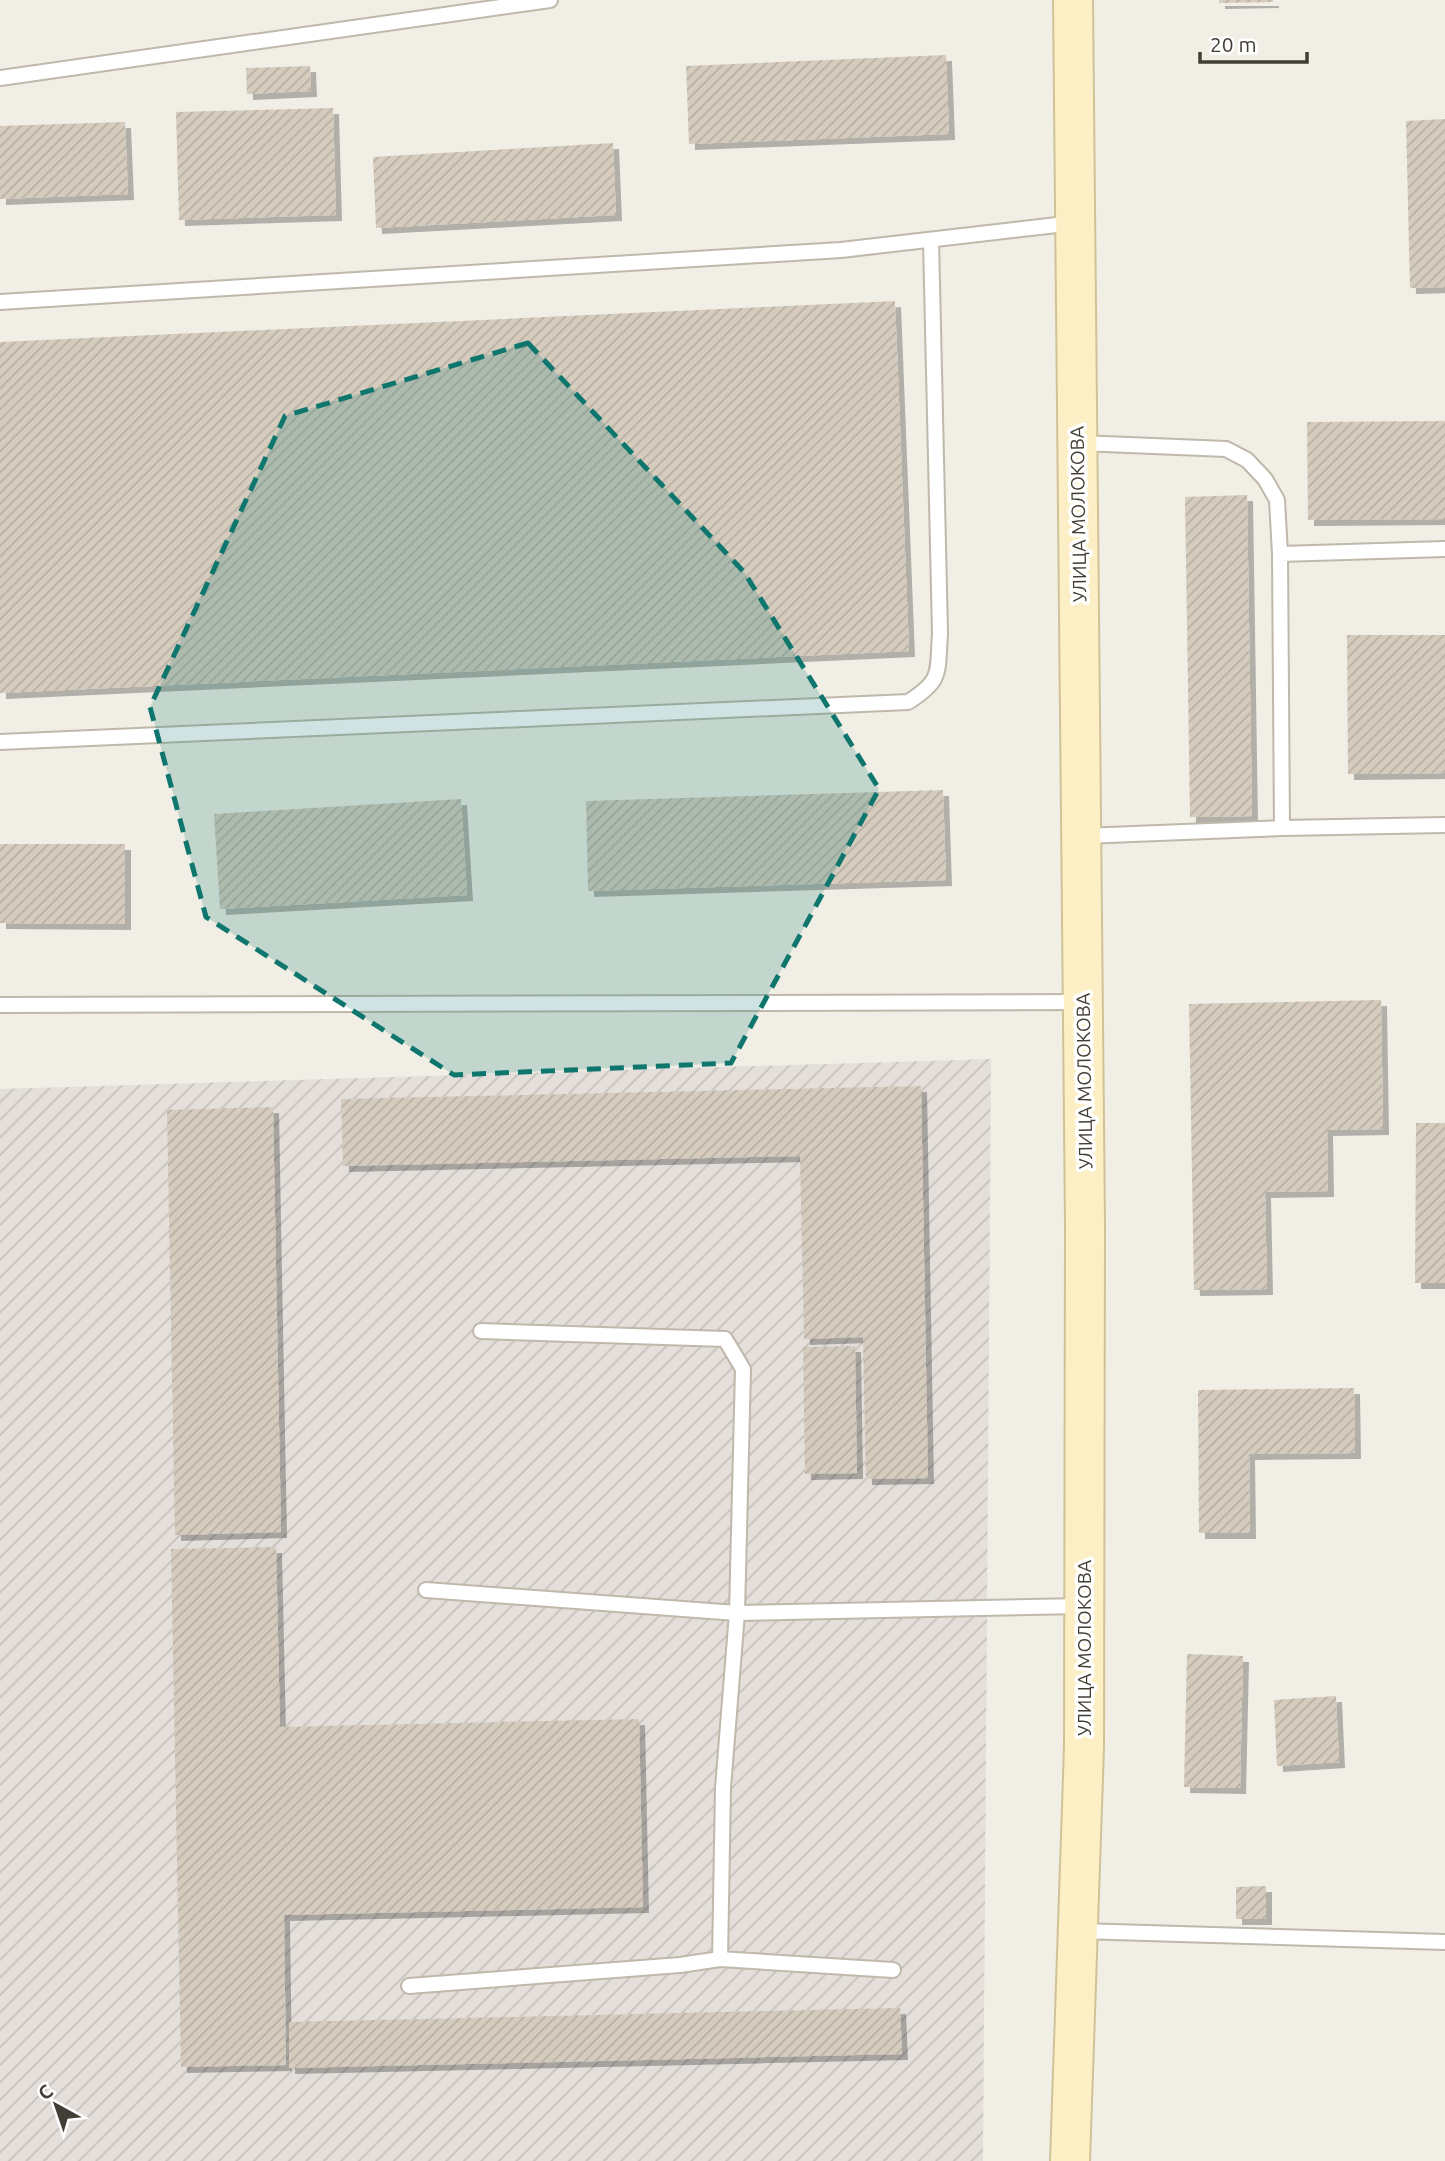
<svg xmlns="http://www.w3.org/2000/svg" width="1445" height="2161" font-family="Ubuntu,sans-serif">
  <defs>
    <pattern id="industrial-furrows" width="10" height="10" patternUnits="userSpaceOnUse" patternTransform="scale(1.75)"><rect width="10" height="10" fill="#e4dfda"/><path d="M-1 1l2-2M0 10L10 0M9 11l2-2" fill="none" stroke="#c5c0bc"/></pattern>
    <pattern id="building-hatch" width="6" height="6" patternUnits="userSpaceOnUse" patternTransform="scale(1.75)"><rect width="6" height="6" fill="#d5ccbe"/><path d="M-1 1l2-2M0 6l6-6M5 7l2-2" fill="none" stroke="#b8b0a4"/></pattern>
    <filter id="shadow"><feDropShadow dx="6" dy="6" stdDeviation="0" flood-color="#0004"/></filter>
  </defs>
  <rect width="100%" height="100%" fill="#f1eee5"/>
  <path fill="url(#industrial-furrows)" d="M991 1059 983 2161H0V1089Z"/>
  <path fill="url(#building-hatch)" filter="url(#shadow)" d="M1219 0H1273V2L1219 3Z
    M946 55 949 134 689 144 686 66Z
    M310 66 311 91 247 94 246 68Z
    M333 108 336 215 179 220 176 112Z
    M1445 119V287L1410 288 1406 121Z
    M125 122 128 194 0 199V126Z
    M613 143 616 215 376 228 373 157Z
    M895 301 909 651 0 693V342Z
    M1445 421V519L1308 520 1307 422Z
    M1247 495 1252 816 1190 817 1185 497Z
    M1347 635H1445V773L1348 774Z
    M943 790 946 880 588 891 586 801Z
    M461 799 467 895 220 909 214 814Z
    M0 844H125V924L0 923Z
    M1381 1000 1383 1129 1327 1130 1328 1191 1265 1192 1267 1289 1194 1290 1189 1004Z
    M921 1086 928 1478 866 1479 863 1337 804 1339 800 1156 343 1166 341 1099Z
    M273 1107 281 1532 175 1535 167 1110Z
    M1416 1123H1445V1283H1415Z
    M855 1346 857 1473 805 1474 803 1347Z
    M1354 1388 1355 1453 1249 1454 1250 1533H1199L1198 1390Z
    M276 1547 280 1727 639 1719 643 1907 284 1915 286 2065 181 2067 171 1549Z
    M1187 1654 1243 1656 1240 1788 1184 1787Z
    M1336 1696 1339 1762 1277 1766 1274 1700Z
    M1266 1886V1919H1236V1887Z
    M900 2008 902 2054 289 2068V2022Z"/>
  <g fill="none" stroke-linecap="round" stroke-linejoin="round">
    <defs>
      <path id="lane" d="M0 78 550 0
        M0 302 841 250 1074 223
        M1080 443 1226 449 1247 460 1265 479 1277 500 1280 554 1282 828
        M1280 554 1445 549
        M0 742 908 702C943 680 937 673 940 634L931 240
        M1083 836 1282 828 1445 825
        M0 1005 1080 1002
        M426 1590 737 1613 1082 1606
        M1079 1931 1445 1942
        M720 1959 893 1970
        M409 1986 680 1965 720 1959 723 1788 737 1613 743 1369 725 1339 481 1331"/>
      <path id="secondary" d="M1070 2161 1084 1747 1085 1225 1073 0"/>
    </defs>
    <use href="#lane" stroke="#bfb8ab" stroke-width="18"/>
    <use href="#secondary" stroke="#d0c297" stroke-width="42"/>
    <use href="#lane" stroke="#fff" stroke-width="14"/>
    <use href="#secondary" stroke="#fcefc5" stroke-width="38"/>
  </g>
  <path fill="#0f766e" fill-opacity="0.2" stroke="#0f766e" stroke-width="5" stroke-dasharray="14 9" stroke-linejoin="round" d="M528 343 744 572 879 789 731 1063 454 1075 206 917 150 707 285 416Z"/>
  <g text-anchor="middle" stroke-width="7" stroke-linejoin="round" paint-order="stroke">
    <g font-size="19" fill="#433e35" stroke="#fff">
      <text transform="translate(1078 514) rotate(-91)" y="7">УЛИЦА МОЛОКОВА</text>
      <text transform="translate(1084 1081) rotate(-91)" y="7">УЛИЦА МОЛОКОВА</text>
      <text transform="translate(1084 1648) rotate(-90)" y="7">УЛИЦА МОЛОКОВА</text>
    </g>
  </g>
  <g transform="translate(56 2105) rotate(320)" stroke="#ffffff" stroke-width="5" paint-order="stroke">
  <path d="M0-5L12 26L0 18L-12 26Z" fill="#433e35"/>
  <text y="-10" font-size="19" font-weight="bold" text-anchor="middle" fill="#433e35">С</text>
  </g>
  <path d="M1200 52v10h107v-10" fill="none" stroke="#433e35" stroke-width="3.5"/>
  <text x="1210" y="52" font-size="21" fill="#433e35" stroke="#ffffff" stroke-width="5" paint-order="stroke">20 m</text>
</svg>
